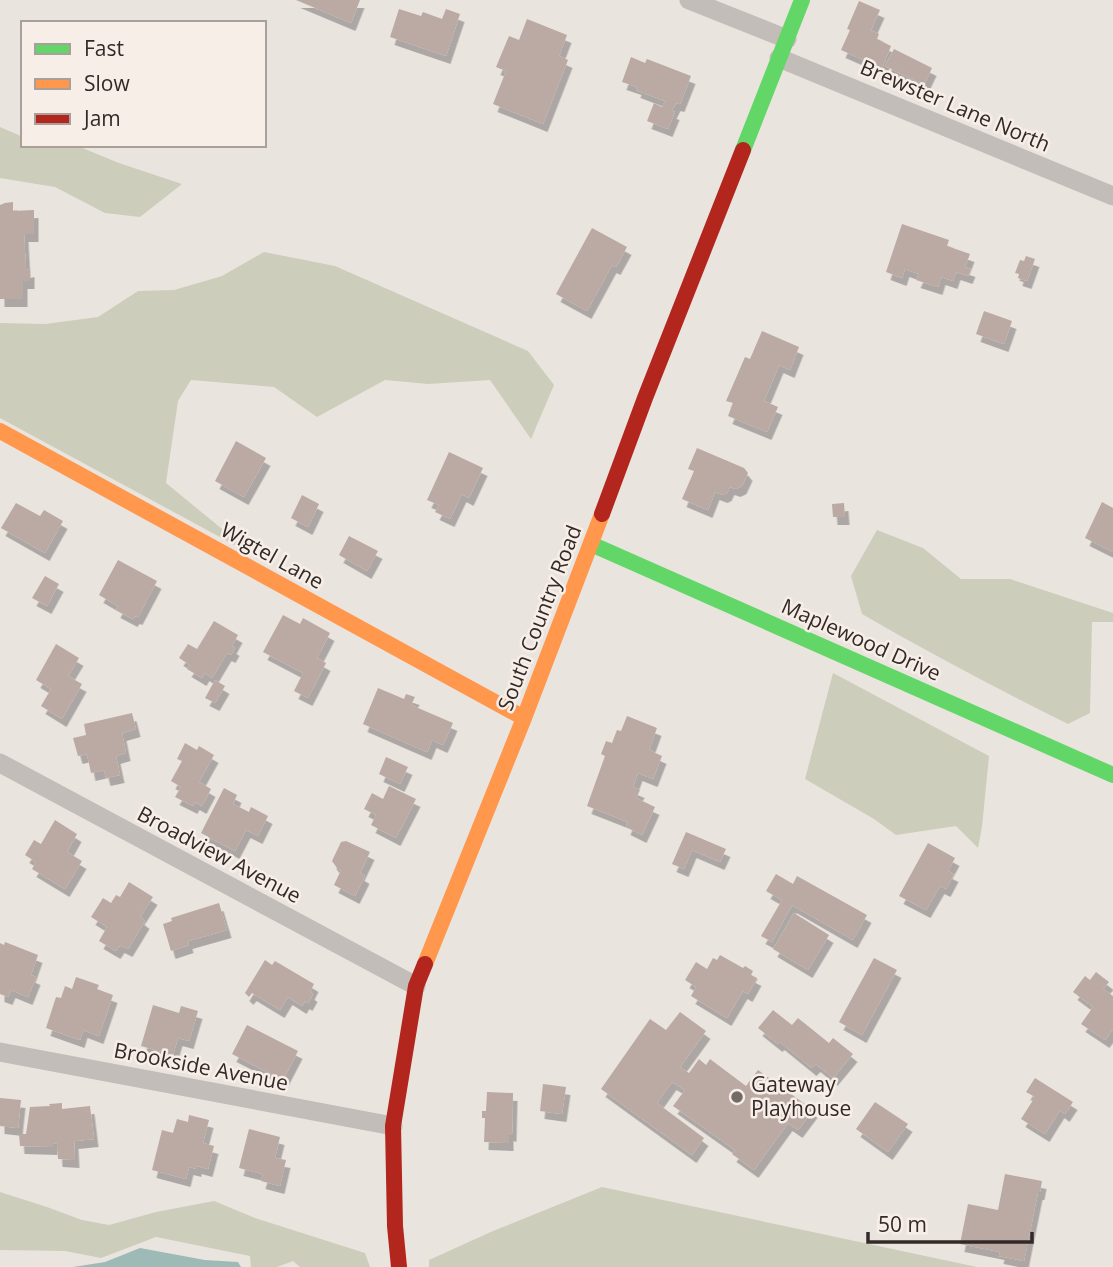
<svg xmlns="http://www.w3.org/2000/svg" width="1113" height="1267" font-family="'Open Sans',sans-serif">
  <defs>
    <filter id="shadow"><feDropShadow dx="4.5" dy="8" stdDeviation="0" flood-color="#0004"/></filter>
  </defs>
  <rect width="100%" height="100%" fill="#eae4df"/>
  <path fill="#cccdbb" d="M0 127 23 137V145H58L80 147 119 163 182 184 140 217 105 213 55 187 0 178Z
    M264 252 335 266 528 351 554 385 531 439 490 380 428 384 385 380 317 417 274 387 191 380 178 401 166 483 255 556 0 418V323L45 324 98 317 138 291 174 290 222 276Z
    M877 530 923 548 961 579H1010L1113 613V622H1092L1090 713 1068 724C998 689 929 653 862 614L851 576Z
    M833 673 989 756 982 827 978 848 956 826 896 835 874 819 805 779Z
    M602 1187 977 1267H429V1260L493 1231Z
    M0 1192 47 1207 82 1220 109 1225 156 1212 214 1201 255 1218 365 1253 370 1267H300L293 1261 277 1267H251L250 1256 156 1237 101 1258 65 1251 0 1250Z"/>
  <path fill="#9ebab7" d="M140 1248 205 1260 238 1262 241 1267H73L105 1262Z"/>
  <path fill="#bba9a3" filter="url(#shadow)" d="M296 0H360L351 23Z
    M859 1 880 10 871 30 879 34 877 39 891 46 882 68 841 50 850 30 847 29Z
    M399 9 421 16 423 12 442 19 446 9 460 14 446 56 390 37Z
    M527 19 567 35 559 56 568 60 543 124 493 104 506 71 496 67 509 36 519 40Z
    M894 49 932 68 924 85 885 66Z
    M631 57 645 63 647 59 691 76 680 104 676 103 672 111 675 112 668 129 647 121 654 103 662 107 665 101 636 90 637 87 622 82Z
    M13 202V211L34 210V234H24L26 270 30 269V281H23V299H0V205L5 203Z
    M902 224 949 240 947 246 970 254 965 267 971 269 968 276 956 272 953 281 941 277 938 287 916 280 919 274 905 269 902 278 886 272Z
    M592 228 627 247 616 267 612 265 587 311 556 294Z
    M1026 256 1035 259 1027 281 1018 278 1019 274 1015 273 1020 260 1024 261Z
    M984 311 1012 321 1004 344 976 334Z
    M762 331 799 347 790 370 779 365 764 401 778 407 767 432 728 416 733 403 726 401 745 357 750 359Z
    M236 441 266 458 244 497 215 481Z
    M697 448 744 468 748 473 742 486 736 489 730 487 727 493 723 495 715 492 708 510 682 499 694 471 688 469Z
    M449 452 483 468 469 498 462 494 450 519 435 512 439 505 427 500Z
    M302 495 319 504 308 527 291 518Z
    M1102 502 1113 508V552L1085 538Z
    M16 503 40 516 44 510 63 521 45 553 1 528Z
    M844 503 845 517H833L832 504Z
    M349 536 378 551 367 571 339 555Z
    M118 560 157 581 138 617 135 616 133 619 116 610 118 606 99 595Z
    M45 576 59 584 47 606 32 598Z
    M283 615 300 624 303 618 330 633 317 658 326 663 308 698 294 691 303 673 263 652Z
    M214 621 238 635 232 646 235 648 231 655 227 653 212 678 205 673 202 678 187 669 190 665 179 658 188 644 197 649Z
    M56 644 79 658 68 676 82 684 62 719 41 706 51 689 36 680Z
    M215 680 225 686 215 703 205 698Z
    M378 688 404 699 406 694 415 697 411 705 453 723 443 745 432 740 427 752 363 724Z
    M132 713 136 729 122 733 126 753 116 756 120 775 106 778 104 770 91 773 87 754 78 756 73 738 86 735 84 724Z
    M627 716 657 728 649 750 662 756 653 779 638 773 633 787 640 790 636 798 655 807 642 835 626 827 628 822 587 806 605 756 601 754 606 741 612 743 617 730 621 731Z
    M185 743 197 750 199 746 214 755 199 782 211 789 202 806 195 802 193 806 175 797 181 787 171 781 182 761 177 759Z
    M386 757 408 767 400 784 379 774Z
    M389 786 416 799 396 838 371 825 376 815 364 809 372 793 383 799Z
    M224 788 237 795 233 804 249 812 251 807 268 816 258 836 246 830 235 851 201 833Z
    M55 820 77 834 67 852 82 861 65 889 32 869 36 862 25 855 34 840 41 844Z
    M686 832 726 849 720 862 692 850 684 869 672 864Z
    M346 841 370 852 360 873 365 876 355 896 334 885 341 870 337 868 332 861 341 842Z
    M928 843 955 858 948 871 954 874 946 889 940 886 926 910 899 896Z
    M776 874 793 884 797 876 867 915 853 940 792 905 772 942 761 936 782 900 766 891Z
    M129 882 153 897 140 917 145 921 128 949 120 945 116 951 99 941 107 927 91 917 103 898 111 903 116 895 120 897Z
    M219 903 227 930 188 941 189 945 171 951 163 924 172 921 171 918Z
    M794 913 829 935 808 970 773 949Z
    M5 942 38 955 31 975 36 977 28 997 11 990 8 997 0 994V943L4 945Z
    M720 955 743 968 745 966 753 971 751 975 757 978 748 994 743 991 727 1018 691 996 696 987 685 980 696 962 707 969 713 958 717 960Z
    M874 958 897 970 862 1035 839 1022Z
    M265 960 272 965 275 961 314 984 310 992 313 994 308 1003 305 1001 302 1006 288 997 280 1010 252 993 249 997 245 993Z
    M1096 972 1109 982 1103 989 1113 996V1029L1105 1040 1081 1024 1093 1007 1073 992 1085 976 1090 980Z
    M76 977 99 985 97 989 113 995 99 1036 83 1030 80 1040 46 1028 56 997 61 998 65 986 72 989Z
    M153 1005 179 1013 181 1006 198 1011 189 1041 178 1038 173 1055 141 1046Z
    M773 1010 792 1025 798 1018 829 1043 833 1038 853 1054 833 1078 816 1064 812 1068 780 1042 778 1044 758 1028Z
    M680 1012 706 1031 680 1067 689 1073 699 1059 706 1065 710 1059 746 1086 758 1070 813 1110 798 1130 788 1123 754 1170 732 1154 735 1150 673 1106 685 1090 672 1082 657 1103 704 1138 692 1155 601 1089 650 1019 666 1030Z
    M247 1025 298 1051 283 1080 232 1054Z
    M1035 1078 1073 1102 1065 1114 1060 1110 1045 1134 1021 1119 1035 1097 1026 1092Z
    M543 1084 566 1087 562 1114 540 1111Z
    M487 1092 513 1093 512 1134 509 1133V1143L484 1142 485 1118H482V1111H486Z
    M0 1098 21 1100 18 1128 0 1126Z
    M875 1102 908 1124 888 1152 856 1129Z
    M62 1103V1109L90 1106 94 1139 74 1141 75 1160 58 1159 57 1143 53 1144V1147L20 1146 19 1134H26L30 1107 50 1106 49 1104Z
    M189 1115 209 1120 203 1143 214 1146 208 1169 197 1166V1169L189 1167 186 1179 152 1170 162 1130 173 1133 177 1119 188 1122Z
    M249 1129 280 1137 275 1158 286 1160 280 1186 261 1181 263 1174 239 1168Z
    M1005 1174 1042 1181 1040 1192H1038L1024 1261 999 1256 1000 1252 960 1244 968 1204 998 1210Z"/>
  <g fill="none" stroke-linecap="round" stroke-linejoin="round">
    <path stroke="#c3bdb9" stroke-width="19" d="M689 0 787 39
      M779 58 1113 196
      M0 763 416 986
      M0 1052 393 1126"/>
    <path stroke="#63d668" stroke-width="16" d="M743 150 802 0
      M591 544 1113 775"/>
    <path stroke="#ff974d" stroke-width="16" d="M0 431 524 718
      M425 964 524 718 602 514"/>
    <path stroke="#b3261e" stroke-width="16" d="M602 514 645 398 743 150
      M399 1267 395 1226 393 1126 416 986 425 964"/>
  </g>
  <circle fill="#736b68" stroke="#f7eee7" stroke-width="2.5" cx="737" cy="1097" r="7"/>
  <g text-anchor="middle" stroke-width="5" stroke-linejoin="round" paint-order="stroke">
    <g font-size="21" fill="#332a28" stroke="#f7eee7">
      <text transform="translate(955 106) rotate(23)" y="7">Brewster Lane North</text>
      <text transform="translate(272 556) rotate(29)" y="7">Wigtel Lane</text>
      <text transform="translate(540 618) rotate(-69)" y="7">South Country Road</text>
      <text transform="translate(861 640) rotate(24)" y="7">Maplewood Drive</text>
      <text transform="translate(219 855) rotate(28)" y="7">Broadview Avenue</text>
      <text transform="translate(201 1067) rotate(11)" y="7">Brookside Avenue</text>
    </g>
    <g font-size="21" fill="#332a28" stroke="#f7eee7" text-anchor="start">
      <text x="751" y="1092">Gateway<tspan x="751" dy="24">Playhouse</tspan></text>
    </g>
  </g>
  <rect x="21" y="21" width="245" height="126" fill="#f7eee7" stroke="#a9a09b" stroke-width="2"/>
  <rect x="35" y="44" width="35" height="10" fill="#63d668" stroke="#a9a09b" stroke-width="2"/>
  <text x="84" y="56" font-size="21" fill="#332a28">Fast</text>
  <rect x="35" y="79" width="35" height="10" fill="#ff974d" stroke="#a9a09b" stroke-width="2"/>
  <text x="84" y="91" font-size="21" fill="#332a28">Slow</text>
  <rect x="35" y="114" width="35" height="10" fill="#b3261e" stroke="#a9a09b" stroke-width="2"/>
  <text x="84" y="126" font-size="21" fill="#332a28">Jam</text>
  <path d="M868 1232v10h164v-10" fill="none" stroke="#332a28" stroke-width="3.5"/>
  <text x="878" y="1232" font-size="21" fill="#332a28" stroke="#f7eee7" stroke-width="5" paint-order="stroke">50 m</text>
</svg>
